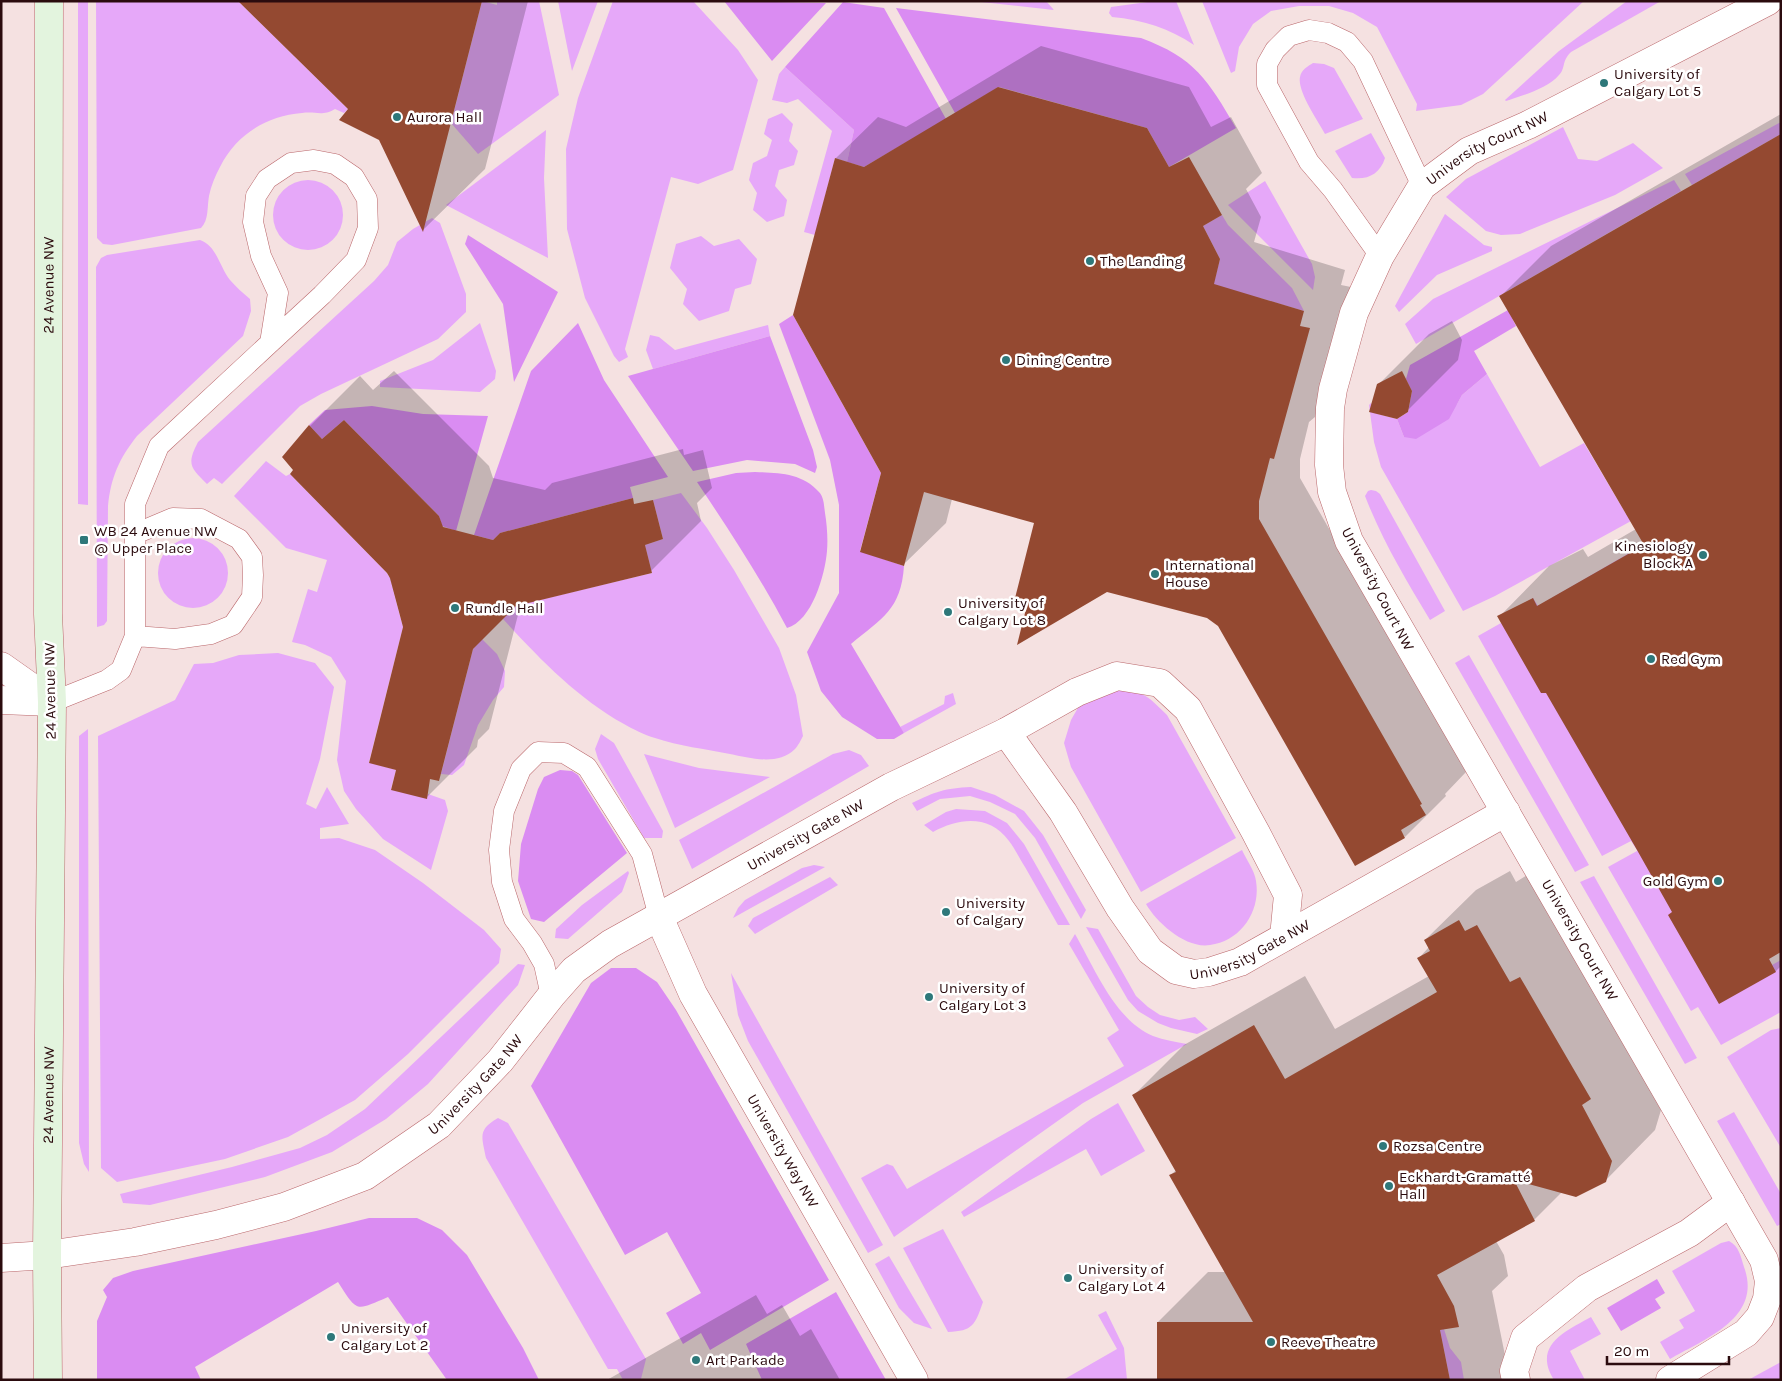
<svg xmlns="http://www.w3.org/2000/svg" width="1782" height="1381" font-family="Karla,sans-serif">
  <rect width="100%" height="100%" fill="#f5e1e1"/>
  <path fill="#e6a8f9" d="M78 1H88V505L78 504Z
    M96 1H238L348 109 344 113 335 109C321 117 317 111 302 113 266 116 236 135 220 167 215 176 211 186 209 196 207 207 209 220 201 228L112 245 103 244 97 238Z
    M482 1 497 5V1H539L559 95 478 154 451 123Z
    M558 1H598L572 71Z
    M613 1H693L738 50 758 80 733 170 698 184 671 177 625 349 628 357 619 362 614 356 585 298 567 229 566 149 578 98Z
    M972 1H1046L1054 10Z
    M1155 1H1176L1194 45C1169 28 1143 20 1112 17L1109 13 1111 7Z
    M1202 1H1584L1483 94 1461 105 1416 111 1417 104 1377 27 1353 13 1329 6H1299L1271 11 1253 24 1239 47 1235 71 1231 73Z
    M1627 1H1661L1571 52C1561 62 1566 68 1559 75 1547 89 1523 95 1506 101L1505 100 1559 51Z
    M1313 63 1324 64 1334 68 1363 119 1325 134C1318 121 1297 91 1300 77 1301 70 1308 66 1313 63Z
    M785 67 854 130 847 162 835 158 815 235 804 232 832 131 798 99 787 103 772 100 779 74Z
    M782 113 793 124 789 141 798 151 794 165 779 170 775 186 787 200 784 216 767 222 753 210 757 193 749 180 753 163 767 156 772 140 764 134 768 119Z
    M1781 122V134L1692 185 1685 174Z
    M1563 127 1578 159 1597 161 1633 143 1663 168 1615 195 1520 234 1501 235 1486 231 1446 197 1466 179Z
    M546 130 544 178 548 258 446 205Z
    M1371 133 1385 158C1380 174 1368 180 1352 178L1335 151Z
    M273 215a35 35 0 1 1 70 0a35 35 0 1 1-70 0Z
    M1674 180 1681 191 1416 344 1405 324 1433 299Z
    M1265 181 1312 264 1315 277 1313 290 1228 205Z
    M1445 214 1484 245 1492 247V251L1437 275 1399 312 1395 306Z
    M1222 215 1228 225 1292 288 1304 311 1260 298 1209 302 1220 259 1203 226Z
    M432 218 440 223 466 294V312L438 339 321 394 300 406 222 484 214 478 207 484C191 468 186 465 198 442L374 281 388 265 397 242 413 229Z
    M701 236 714 246 739 239 757 259 751 284 735 289 729 311 699 321 683 304 687 289 670 268 676 244Z
    M200 240C217 246 219 266 230 280 236 287 243 293 250 299L251 311 243 336 137 436C119 459 111 477 108 506L107 621 104 625 97 627 96 267 101 258 107 255Z
    M480 323 496 371 495 379 480 392 380 387V381L433 360Z
    M768 325 770 336 653 369 646 350 650 335 659 337 675 350Z
    M1487 374 1540 467 1584 443 1626 514 1651 510 1495 596 1463 611 1381 467 1374 442 1369 405 1371 403 1378 414 1397 419 1404 437 1457 404 1462 395Z
    M266 461 286 476 290 474 387 573 390 578 403 627 369 762 396 770 391 789 427 798 428 794 445 800 448 811 431 870 383 839 356 809 344 791 337 760 346 681 331 657 305 645 292 642 308 589 317 592 327 560 286 548 234 496Z
    M1371 490 1376 491 1380 494 1445 611 1430 620C1406 580 1382 540 1365 496L1368 491Z
    M681 493 707 528 734 570 779 648 796 695 803 736C801 740 798 746 795 749 778 766 750 758 730 754 705 749 679 746 655 738 644 735 633 729 624 724 576 697 539 658 503 619L514 606 652 573 645 545 663 539 653 500Z
    M1712 505 1769 959 1772 965 1781 960V1012L1721 1045 1698 1007 1691 1011 1608 867 1637 851V850L1631 841 1602 856 1478 636 1501 623 1533 598 1538 606Z
    M158 573a35 35 0 1 1 70 0a35 35 0 1 1-70 0Z
    M482 639 497 654 505 671 504 687 493 700 478 725 464 765 452 775 441 774 473 649Z
    M278 653 315 663 334 687 320 759 306 804 316 809 327 787 349 824 320 828V839L339 838 375 850 423 883 484 930 501 949 499 963 408 1054 355 1100 288 1137 225 1159 117 1182 101 1168 98 736 175 700 194 664 213 663 239 655Z
    M1469 655 1589 865 1575 872 1455 663Z
    M1111 689C1142 690 1146 694 1167 715L1236 838 1141 892 1071 767 1064 743 1071 720 1079 706Z
    M953 693 956 704 904 733 900 727 944 704 945 696Z
    M88 729 89 1172 84 1164 79 1143V736Z
    M601 734 614 743 663 831 662 838H644L598 759 595 749Z
    M849 750 861 755 869 766 692 869 679 840 833 754Z
    M644 754 699 768 770 777 675 828Z
    M971 787 995 795 1024 811 1043 835 1086 910 1081 919 1035 838 1015 814 990 802 970 796 940 799 917 811 912 803C935 792 945 788 971 787Z
    M956 809 985 811 1007 823 1024 844 1070 925H1058C1047 906 1036 886 1025 867 1020 859 1015 849 1009 841 989 814 959 818 933 832L924 825 946 812Z
    M1242 850C1246 859 1255 871 1256 881 1261 911 1241 941 1210 945 1186 949 1157 923 1146 904Z
    M814 865 825 867 733 918 738 908 745 900 802 868Z
    M628 871 629 873 622 892 568 939 555 938 556 929 582 905Z
    M1594 876 1697 1058 1685 1064 1580 882Z
    M830 877 838 885 755 934 748 926 753 918Z
    M1086 927 1098 929 1136 996 1148 1007 1160 1015 1179 1020 1195 1017 1208 1029 1197 1034 1171 1028 1158 1023 1138 1011 1128 1000Z
    M1075 934C1095 969 1115 1020 1153 1036 1164 1040 1176 1042 1187 1044L1083 1103 894 1237 861 1178 887 1164 893 1166 907 1189 1124 1066 1107 1038 1119 1030 1069 944Z
    M518 964 525 965 518 985 428 1084 386 1119 332 1152 265 1177 150 1205 123 1203 120 1194 232 1167 300 1148 327 1135 365 1109Z
    M731 973 883 1245 868 1253 748 1041 738 1015Z
    M1781 1028V1148L1727 1057 1771 1030Z
    M1118 1103 1145 1151 1101 1176 1086 1149 964 1217 961 1212 1091 1119Z
    M1734 1112 1781 1194V1224L1777 1226 1717 1121Z
    M498 1118 508 1123 646 1359 641 1379 623 1380 617 1369H608L486 1158C482 1137 477 1130 498 1118Z
    M943 1229 983 1302C975 1325 973 1331 948 1332L903 1248Z
    M1729 1241C1739 1246 1741 1257 1744 1267 1763 1318 1704 1339 1670 1359L1660 1342 1684 1328 1679 1320 1695 1311 1672 1271 1721 1243Z
    M889 1256 932 1329 914 1323 899 1308 875 1264Z
    M1106 1311 1124 1348 1127 1380H1063L1117 1349 1098 1315Z
    M1591 1317 1601 1334 1570 1351 1585 1380H1554C1532 1345 1566 1331 1591 1317Z
    M1444 1329 1450 1348 1461 1362 1464 1380H1450L1440 1330Z
    M1781 1362V1380H1748Z"/>
  <path fill="#da8cf2" d="M724 1 826 3 772 61Z
    M843 2 884 8 946 119 864 167 847 162 854 130 785 67Z
    M896 8 1141 38C1195 58 1208 80 1236 128L1169 167 1147 128 999 87 955 113Z
    M468 235 558 292 514 382 503 304 465 244Z
    M1508 310 1516 326 1474 351 1487 374 1462 395 1449 419 1416 439 1404 437 1397 419 1408 412 1412 391 1406 379 1410 365Z
    M793 315 881 473 860 551 904 566C901 610 882 618 851 644L904 733 894 739H877L842 717 821 691 807 652 839 593V505L830 460 779 324Z
    M578 323 604 380 668 477 630 487 633 498 500 533 493 540 474 535 531 371Z
    M770 336 813 450 817 467 815 473 795 464 747 460 693 471 628 376Z
    M372 406 423 414 488 416 456 531 442 526 439 516 344 420 322 439 309 425 325 410Z
    M755 472C779 473 802 473 819 492 824 497 824 506 825 513 827 525 828 539 827 551 825 575 812 621 787 628 760 577 729 530 697 482L736 473Z
    M560 770 572 771 578 775 627 853 544 922 531 919 518 881 521 844 538 789 544 777Z
    M611 968H636L657 982 676 1010 829 1280 710 1350 701 1333 683 1344 666 1313 701 1293 667 1232 625 1255 531 1086 591 983Z
    M369 1218H417L442 1230 467 1255 523 1348 539 1380H447L388 1297C355 1311 358 1313 338 1282L195 1367 201 1380H97V1321L107 1297 103 1290 113 1278 133 1271 316 1231Z
    M1657 1279 1665 1293 1655 1299 1661 1308 1621 1331 1607 1308Z
    M836 1292 886 1380H762L746 1344Z"/>
  <path fill="#0003" d="M239 1H528L485 169 423 230 380 139Z
    M1041 46 1189 87 1211 127 1231 117 1262 173 1246 189 1261 217 1254 242 1345 270 1341 285 1351 287 1315 417 1309 422 1300 459V478L1462 761 1461 763 1466 772 1445 794 1446 796 1405 837 1219 625 1208 617 1106 591 1036 522 952 499 946 523 904 564 883 472 794 315 836 158 878 117 906 127Z
    M1781 114V966L1776 971 1719 1002 1673 911 1546 691 1499 617 1549 566 1583 549 1588 557 1636 529 1501 296 1551 246Z
    M1452 321 1462 340 1458 360 1407 411 1378 385 1429 334Z
    M394 371 489 466 493 478 545 490 552 483 683 449 684 455 703 450 712 488 697 503 701 521 651 571 521 603 489 729 478 740 477 747 427 797 397 769 404 627 388 572 294 470 310 426 360 376 373 390Z
    M1510 871 1516 882 1527 875 1632 1056 1661 1110 1655 1130 1605 1181 1562 1192 1534 1220 1496 1241 1504 1255 1508 1276 1492 1291 1510 1380H1158V1322L1208 1272H1226L1171 1175 1176 1170 1133 1096 1184 1045 1305 976 1335 1029 1429 976 1419 958 1429 947 1425 940 1476 890Z
    M756 1295 767 1314 782 1305 800 1336 811 1329 840 1380H607Z"/>
  <path fill="#944931" d="M238 1H482L423 232 379 140 339 120 348 109Z
    M998 87 1147 128 1169 167 1189 157 1222 215 1203 226 1220 259 1214 284 1304 311 1300 326 1310 328 1274 459 1270 458 1259 501V519L1422 804 1420 805 1426 815 1401 830 1405 838 1355 866 1218 626 1207 618 1107 592 1017 645 1026 609 1013 606 1034 523 924 492 904 566 860 552 881 473 793 315 835 158 864 167Z
    M1781 134V952L1769 959 1776 972 1719 1004 1668 915 1672 912 1637 850 1546 693H1541L1497 616 1533 598 1537 606 1644 545 1499 296Z
    M1402 371 1412 391 1408 412 1397 419 1369 412 1377 384Z
    M344 420 439 516 443 527 493 540 500 533 633 498 634 504 653 500 663 539 645 545 652 573 516 606 473 649 439 781 430 779 427 799 391 790 396 770 369 763 403 627 390 578 387 573 290 474 293 470 282 457 309 425 322 439Z
    M1459 920 1465 931 1477 925 1510 982 1520 977 1591 1099 1582 1105 1612 1161 1606 1182 1576 1197 1514 1180 1535 1221 1437 1275 1454 1306 1459 1327 1440 1330 1450 1380H1157V1322H1253L1169 1175 1176 1172 1132 1095 1254 1025 1285 1079 1437 992 1417 958 1430 951 1424 940Z"/>
  <g fill="none" stroke-linecap="round" stroke-linejoin="round">
    <defs>
      <path id="lane" d="M1380 256 1333 190 1309 162 1267 85V64L1275 50 1289 36 1309 30 1328 33 1347 42 1363 61 1422 186
        M135 636 175 639 211 634 233 625 252 597 253 575 252 557 239 539 201 519 173 518 135 534
        M52 702 107 680 121 670 135 636V504L159 446 270 343 322 295 356 260 368 228 367 199 354 177 335 164 314 160 291 163 267 179 256 196 253 222 261 256 278 293 270 343
        M551 996 544 964 532 943 514 919 502 882 499 850 504 811 521 769 538 752 564 753 587 767 642 854 659 917"/>
      <g id="street">
        <path d="M1 666 52 702"/>
        <path d="M1 700 52 702"/>
        <path id="s1" d="M1006 732 1063 812 1120 908 1150 951 1176 970 1194 974 1209 972 1240 962 1506 812"/>
        <path id="s2" d="M659 917 693 994 914 1380"/>
        <path id="s3" d="M1 1258 47 1255 135 1242 216 1225 284 1207 365 1176 439 1125 500 1061 551 996 574 970 610 944 891 787 1006 732 1077 692 1117 676 1160 683 1188 709 1256 833 1288 895 1284 937"/>
        <path d="M1516 1380 1514 1371 1525 1338 1587 1288 1689 1233 1731 1202"/>
        <path id="s4" d="M1670 1380 1746 1333 1760 1317 1767 1299 1769 1281 1764 1260 1349 541 1332 492 1329 465 1330 408 1333 389 1354 313 1380 256 1422 186 1469 151 1528 125 1768 1"/>
      </g>
      <g id="secondary">
        <path id="s5" d="M48 1380 47 1255 52 702 48 614 49 1"/>
      </g>
    </defs>
    <use href="#lane" stroke="#ba666a" stroke-width="21"/>
    <use href="#street" stroke="#ba666a" stroke-width="29"/>
    <use href="#secondary" stroke="#ba666a" stroke-width="29"/>
    <use href="#lane" stroke="#fff" stroke-width="20"/>
    <use href="#street" stroke="#fff" stroke-width="28"/>
    <use href="#secondary" stroke="#e3f4de" stroke-width="28"/>
  </g>
  <g fill="#2e787a" stroke="#fff" stroke-width="2">
    <circle cx="1604" cy="83" r="5"/>
    <circle cx="397" cy="117" r="5"/>
    <circle cx="1090" cy="261" r="5"/>
    <circle cx="1006" cy="360" r="5"/>
    <rect x="79" y="535" width="10" height="10" rx="2.5"/>
    <circle cx="1703" cy="555" r="5"/>
    <circle cx="1155" cy="574" r="5"/>
    <circle cx="455" cy="608" r="5"/>
    <circle cx="948" cy="612" r="5"/>
    <circle cx="1651" cy="659" r="5"/>
    <circle cx="1718" cy="881" r="5"/>
    <circle cx="946" cy="912" r="5"/>
    <circle cx="929" cy="997" r="5"/>
    <circle cx="1383" cy="1146" r="5"/>
    <circle cx="1389" cy="1186" r="5"/>
    <circle cx="1068" cy="1278" r="5"/>
    <circle cx="331" cy="1337" r="5"/>
    <circle cx="1271" cy="1342" r="5"/>
    <circle cx="696" cy="1360" r="5"/>
  </g>
  <g text-anchor="middle" stroke-width="5" stroke-linejoin="round" paint-order="stroke">
    <g font-size="15" fill="#2b0b0e" stroke="#fff" text-anchor="start">
      <text x="1614" y="79">University of<tspan x="1614" dy="17">Calgary Lot 5</tspan></text>
      <text x="407" y="122">Aurora Hall</text>
      <text x="1100" y="266">The Landing</text>
      <text x="1016" y="365">Dining Centre</text>
      <text x="94" y="536">WB 24 Avenue NW<tspan x="94" dy="17">@ Upper Place</tspan></text>
      <text x="1693" y="551" text-anchor="end">Kinesiology<tspan x="1693" dy="17">Block A</tspan></text>
      <text x="1165" y="570">International<tspan x="1165" dy="17">House</tspan></text>
      <text x="958" y="608">University of<tspan x="958" dy="17">Calgary Lot 8</tspan></text>
      <text x="465" y="613">Rundle Hall</text>
      <text x="1661" y="664">Red Gym</text>
      <text x="1708" y="886" text-anchor="end">Gold Gym</text>
      <text x="956" y="908">University<tspan x="956" dy="17">of Calgary</tspan></text>
      <text x="939" y="993">University of<tspan x="939" dy="17">Calgary Lot 3</tspan></text>
      <text x="1393" y="1151">Rozsa Centre</text>
      <text x="1399" y="1182">Eckhardt-Gramatté<tspan x="1399" dy="17">Hall</tspan></text>
      <text x="1078" y="1274">University of<tspan x="1078" dy="17">Calgary Lot 4</tspan></text>
      <text x="341" y="1333">University of<tspan x="341" dy="17">Calgary Lot 2</tspan></text>
      <text x="1281" y="1347">Reeve Theatre</text>
      <text x="706" y="1365">Art Parkade</text>
    </g>
    <g font-size="15" fill="#2b0b0e" stroke="#fff">
      <text dy="5" stroke="none"><textPath href="#s4" startOffset="1454">University Court NW</textPath></text>
      <text dy="5" stroke="none"><textPath href="#s5" startOffset="1095">24 Avenue NW</textPath></text>
      <text transform="translate(1378 589) rotate(62)" y="5">University Court NW</text>
      <text transform="translate(50 691) rotate(-91)" y="5">24 Avenue NW</text>
      <text dy="5" stroke="none"><textPath href="#s3" startOffset="939">University Gate NW</textPath></text>
      <text transform="translate(1580 940) rotate(60)" y="5">University Court NW</text>
      <text dy="5" stroke="none"><textPath href="#s1" startOffset="374">University Gate NW</textPath></text>
      <text dy="5" stroke="none"><textPath href="#s3" startOffset="519">University Gate NW</textPath></text>
      <text dy="5" stroke="none"><textPath href="#s5" startOffset="285">24 Avenue NW</textPath></text>
      <text dy="5" stroke="none"><textPath href="#s2" startOffset="265">University Way NW</textPath></text>
    </g>
  </g>
  <rect width="1782" height="1381" fill="none" stroke="#2b0b0e" stroke-width="5"/>
  <path d="M1607 1356v8h122v-8" fill="none" stroke="#2b0b0e" stroke-width="2.5"/>
  <text x="1614" y="1356" font-size="15" fill="#2b0b0e" stroke="#ffffff" stroke-width="4" paint-order="stroke">20 m</text>
</svg>
